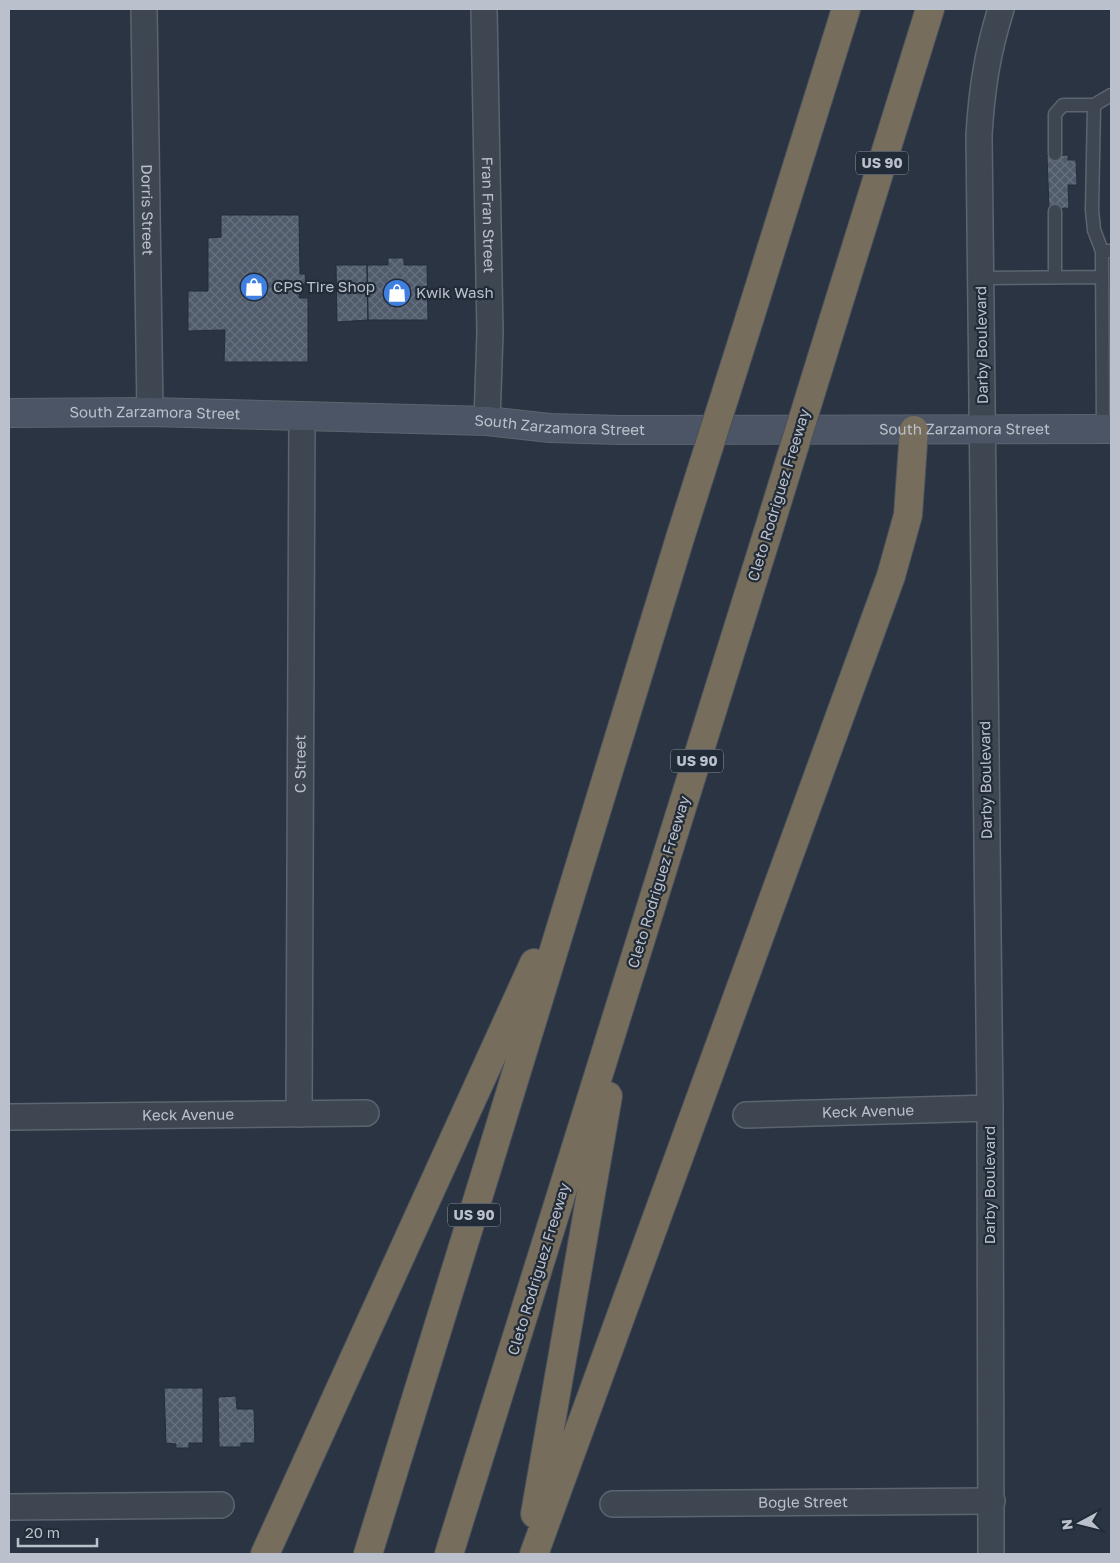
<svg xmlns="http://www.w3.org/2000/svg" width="1120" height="1563" font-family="'Golos Text',sans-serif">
  <defs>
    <pattern id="building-cross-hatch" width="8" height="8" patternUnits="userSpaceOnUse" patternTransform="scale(1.25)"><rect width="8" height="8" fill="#505b6b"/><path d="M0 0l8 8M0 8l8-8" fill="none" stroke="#67717f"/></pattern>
  </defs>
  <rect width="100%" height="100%" fill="#2a3442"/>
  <path fill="url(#building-cross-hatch)" stroke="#252d39" d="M1068 155V160H1076L1077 185H1068L1069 208 1049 209 1047 156Z
    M221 215H299L300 274H305L306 284H300L299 298H308V362H224L225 330 188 331V291H208V238L221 237Z
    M388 258H404V265H427L428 320H368L367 265H388Z
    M336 265H367L368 320 337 322Z
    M164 1388H203V1443H189V1448H176V1444L166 1443Z
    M236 1396 237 1409H254L255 1443H241V1447H219L218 1397Z"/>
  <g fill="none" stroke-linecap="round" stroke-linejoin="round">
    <defs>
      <path id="lane" d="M1094 105 1092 210 1094 230 1102 251
        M1055 154V114L1063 105H1094L1111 95
        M1055 211V277
        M981 278 1102 277
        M1103 429 1102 251H1111"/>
      <g id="street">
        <path id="s1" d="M144 9 150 412"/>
        <path id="s2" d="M484 9 490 332 487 421"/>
        <path id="s3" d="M299 1114 302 416"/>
        <path id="s4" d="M746 1115 990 1108"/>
        <path id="s5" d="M9 1117 366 1113"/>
        <path id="s6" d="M613 1504 992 1501"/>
        <path d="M9 1507 221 1505"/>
        <path d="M991 1554 990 1108 979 135C982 88 987 54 1001 9"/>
      </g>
      <g id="secondary">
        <path id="s7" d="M9 413 150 412 302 416 487 421 550 428 620 430 1111 429"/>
      </g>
      <path id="highway" d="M750 317 846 9
        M834 318 930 9
        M535 1514 608 1096
        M265 1554 534 963
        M368 1554C474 1216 575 876 680 538
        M449 1554 767 535
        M534 1554 891 576 908 515 914 430"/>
    </defs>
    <use href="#lane" stroke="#5c646f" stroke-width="15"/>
    <use href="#street" stroke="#5c646f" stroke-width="28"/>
    <use href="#secondary" stroke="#5c646f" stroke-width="30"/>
    <use href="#highway" stroke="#49515c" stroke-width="30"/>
    <use href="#lane" stroke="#3e4652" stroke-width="12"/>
    <use href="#street" stroke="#3e4652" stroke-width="25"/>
    <use href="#secondary" stroke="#4c5565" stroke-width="28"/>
    <use href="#highway" stroke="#776d5c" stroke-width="28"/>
    <defs>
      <path id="highway-bridge" d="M767 535 834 318
        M680 538 750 317"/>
    </defs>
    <use href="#highway-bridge" stroke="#49515c" stroke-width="30" stroke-linecap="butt"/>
    <use href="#highway-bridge" stroke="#776d5c" stroke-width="28"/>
  </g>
  <defs>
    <symbol id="shop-disc" viewBox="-11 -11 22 22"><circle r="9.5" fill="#3f7fe0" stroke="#222b38"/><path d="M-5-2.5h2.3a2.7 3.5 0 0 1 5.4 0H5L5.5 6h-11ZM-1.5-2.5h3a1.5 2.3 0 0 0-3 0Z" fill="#fff"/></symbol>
  </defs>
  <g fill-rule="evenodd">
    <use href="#shop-disc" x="238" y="271" width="32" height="32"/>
    <use href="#shop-disc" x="381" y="277" width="32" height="32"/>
  </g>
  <g text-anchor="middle" stroke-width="4.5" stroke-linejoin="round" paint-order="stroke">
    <g fill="#222b38" stroke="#8d94a0" stroke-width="1">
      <rect x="856" y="151.5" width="52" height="23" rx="4"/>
      <rect x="671" y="749.5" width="52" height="23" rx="4"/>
      <rect x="448" y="1203.5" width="52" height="23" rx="4"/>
    </g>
    <g font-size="14" font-weight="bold" fill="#bbc1cc">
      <text x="882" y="168">US 90</text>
      <text x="697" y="766">US 90</text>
      <text x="474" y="1220">US 90</text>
    </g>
    <g font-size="15" fill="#bbc1cc" stroke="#222b38">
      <text dy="5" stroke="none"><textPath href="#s1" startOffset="201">Dorris Street</textPath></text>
      <text dy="5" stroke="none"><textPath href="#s2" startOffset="206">Fran Fran Street</textPath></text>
      <text transform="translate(982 345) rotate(-91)" y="5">Darby Boulevard</text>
      <text dy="5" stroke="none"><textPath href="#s7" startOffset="146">South Zarzamora Street</textPath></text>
      <text dy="5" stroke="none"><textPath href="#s7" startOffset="551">South Zarzamora Street</textPath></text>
      <text dy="5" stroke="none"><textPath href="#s7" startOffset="956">South Zarzamora Street</textPath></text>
      <text transform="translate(779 495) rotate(-73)" y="5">Cleto Rodriguez Freeway</text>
      <text dy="5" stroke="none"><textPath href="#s3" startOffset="350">C Street</textPath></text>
      <text transform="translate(986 780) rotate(-91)" y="5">Darby Boulevard</text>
      <text transform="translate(659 882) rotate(-73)" y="5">Cleto Rodriguez Freeway</text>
      <text dy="5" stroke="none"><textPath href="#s4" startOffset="122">Keck Avenue</textPath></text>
      <text dy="5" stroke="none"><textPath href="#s5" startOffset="179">Keck Avenue</textPath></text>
      <text transform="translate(990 1185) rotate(-90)" y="5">Darby Boulevard</text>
      <text transform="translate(539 1269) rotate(-73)" y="5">Cleto Rodriguez Freeway</text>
      <text dy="5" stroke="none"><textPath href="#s6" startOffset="190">Bogle Street</textPath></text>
    </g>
    <g font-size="15" fill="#bbc1cc" stroke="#222b38" text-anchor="start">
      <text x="273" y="292">CPS Tire Shop</text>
      <text x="416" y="298">Kwik Wash</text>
    </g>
  </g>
  <rect width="1120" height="1563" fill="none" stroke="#bbc1cc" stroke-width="20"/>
  <g transform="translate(1080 1523) rotate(263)" stroke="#222b38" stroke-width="4" paint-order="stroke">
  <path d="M0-4L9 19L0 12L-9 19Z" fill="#bbc1cc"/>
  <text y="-8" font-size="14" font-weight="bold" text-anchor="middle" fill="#bbc1cc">N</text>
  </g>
  <path d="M18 1538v8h79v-8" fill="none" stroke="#bbc1cc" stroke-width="2.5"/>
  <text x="25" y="1538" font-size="15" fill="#bbc1cc" stroke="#222b38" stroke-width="4" paint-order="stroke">20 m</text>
</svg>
